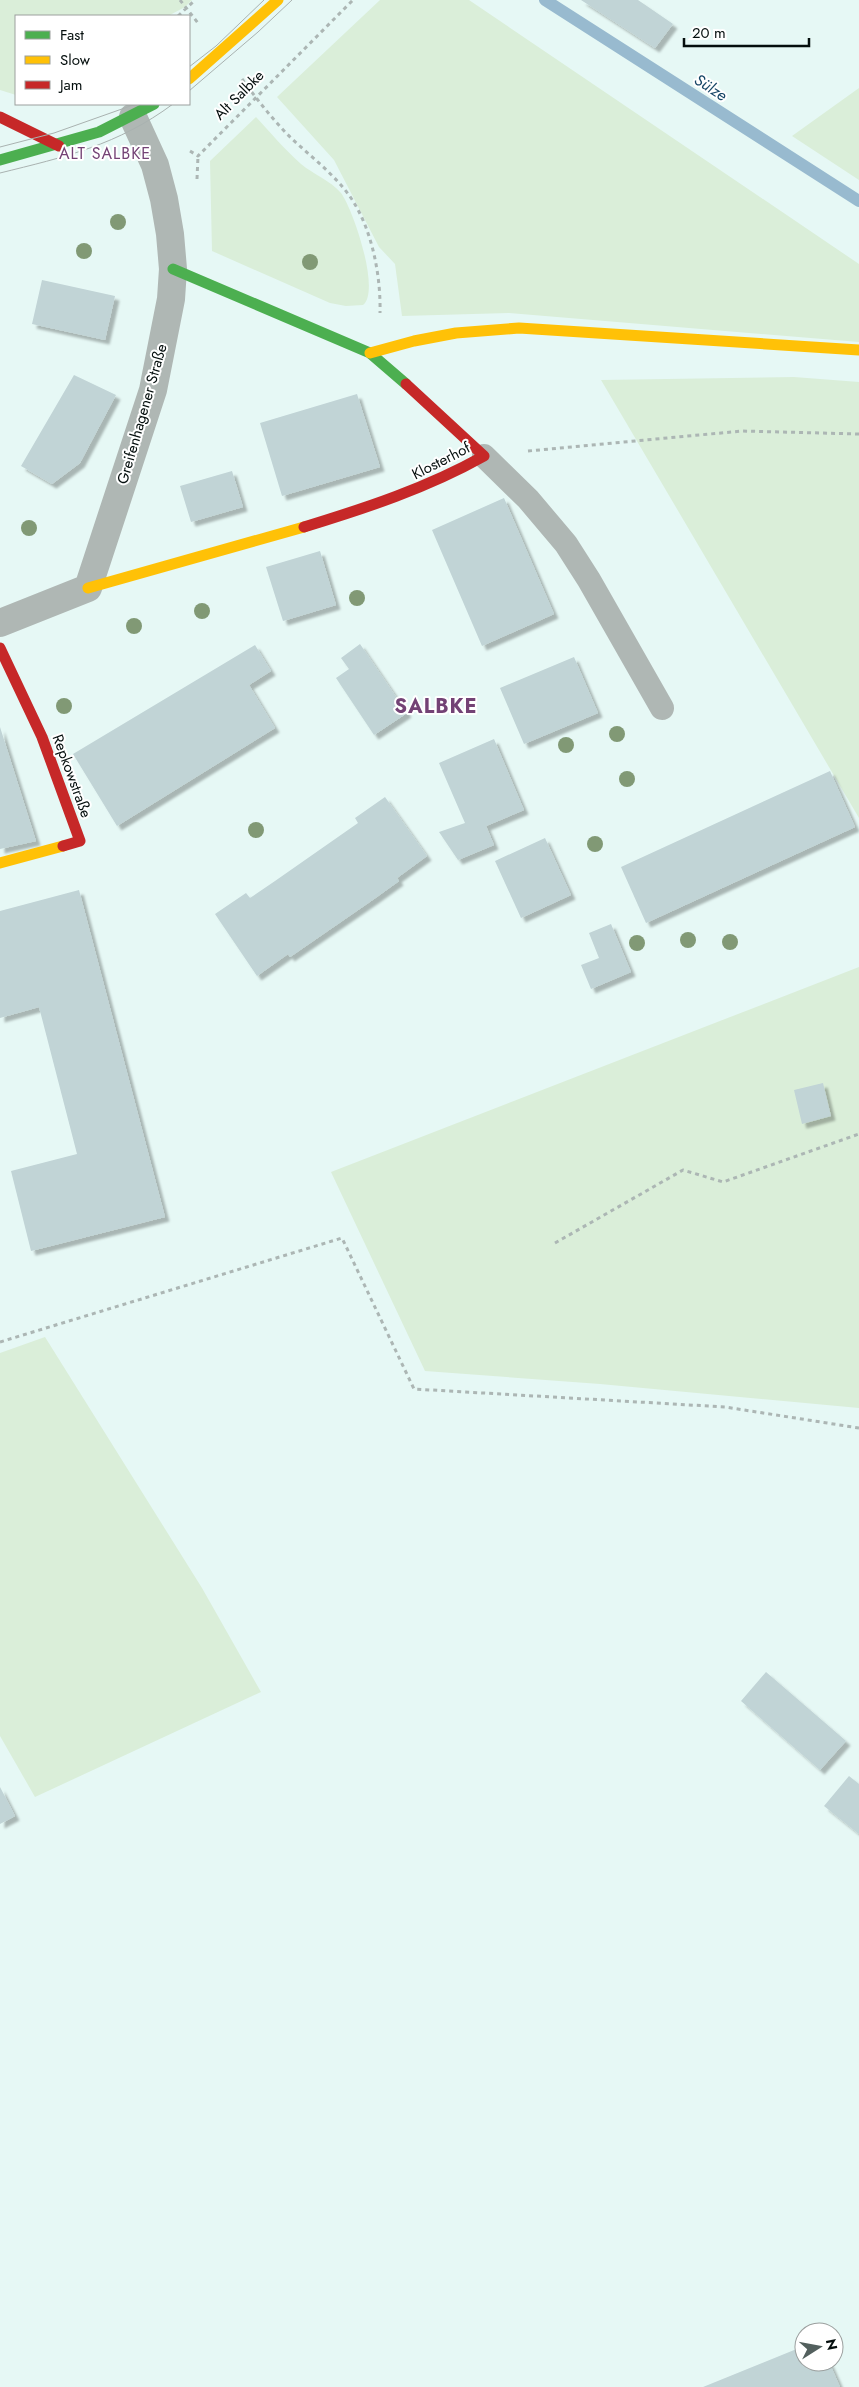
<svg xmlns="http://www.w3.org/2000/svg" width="859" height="2387" font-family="Jost,sans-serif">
  <defs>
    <filter id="shadow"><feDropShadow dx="4.5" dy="4.5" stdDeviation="1" flood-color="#0004"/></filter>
  </defs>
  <rect width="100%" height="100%" fill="#e6f8f5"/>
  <path fill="#daeed9" d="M0 0H192L185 7 168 16H16V95L0 90Z
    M380 0H469L859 264V342L509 313 402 316 395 264 379 247 334 160 277 97Z
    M859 88V180L792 136Z
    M256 117C270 132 285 150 301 164 313 174 331 181 341 193 353 209 381 291 363 305L346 306 330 303 212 251 210 161Z
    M794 377 859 382V818L601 380Z
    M859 967V1408L600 1384 425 1371 331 1172Z
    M45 1337 202 1588 261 1692 35 1797 0 1736V1353Z"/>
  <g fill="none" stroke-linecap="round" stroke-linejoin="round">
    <path stroke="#98bacf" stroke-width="12" d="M545 0 859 201"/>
  </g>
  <path fill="#c1d4d6" filter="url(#shadow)" d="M581 0H638L673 24 655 48Z
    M42 280 115 296 105 340 32 324Z
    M74 375 116 395 80 463 52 484 21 466Z
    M357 394 380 467 282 496 260 423Z
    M232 471 243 507 191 522 180 486Z
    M504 498 554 614 482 646 432 530Z
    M320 551 336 605 283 621 266 567Z
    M360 644 407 713 374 735 336 678 349 669 341 658Z
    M255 645 271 671 249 685 275 728 117 826 73 754Z
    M574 657 598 713 524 744 500 688Z
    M0 727 36 841 0 849Z
    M494 739 524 810 486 826 494 845 458 860 439 832 465 823 439 763Z
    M830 771 855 827 646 923 621 867Z
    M385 797 427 856 397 878 399 881 374 899 290 957 288 954 257 976 215 914 246 893 250 898 275 881 358 823 355 818Z
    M545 838 571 895 521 918 495 861Z
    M79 890 165 1217 31 1251 11 1171 77 1154 39 1007 0 1018V911Z
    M611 924 631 972 591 989 581 965 599 958 589 933Z
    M823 1083 831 1116 802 1124 794 1090Z
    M766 1672 846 1741 820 1770 741 1701Z
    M849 1776 859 1784V1834L824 1806Z
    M0 1787 15 1816 0 1824Z
    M804 2346V2362H829L840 2387H703Z"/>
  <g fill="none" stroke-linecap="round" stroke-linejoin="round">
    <path stroke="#acb6b4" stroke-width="3" stroke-dasharray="4 4" stroke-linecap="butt" d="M180 0 198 23
      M178 16 195 0
      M242 79C256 98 270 116 286 133 307 154 334 173 351 198 372 229 381 276 380 313
      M190 151 198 156 353 0
      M197 179 198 156
      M528 451 742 431 859 434
      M555 1243 683 1170 723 1182 859 1134
      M0 1342 342 1238 414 1389 725 1407 859 1428"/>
    <path stroke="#afb7b4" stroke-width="24" d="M484 456 528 499 566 544 589 580 662 708"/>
    <path stroke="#afb7b4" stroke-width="28" d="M0 623 88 588 153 390 171 299 173 269 170 234 164 199 155 165 133 117"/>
    <path stroke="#4caf50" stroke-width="11" d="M0 160 99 132 154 104
      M173 269 370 353 406 384"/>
    <path stroke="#ffc107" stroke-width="11" d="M189 79 278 0
      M370 353 414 341 456 333 519 328 859 350
      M88 588 304 527
      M0 863 63 846"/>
    <path stroke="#c62828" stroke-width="11" d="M0 117 59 146
      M304 527C366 508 427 488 484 456L406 384
      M0 648 42 737 80 841 63 846"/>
    <path stroke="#a9b2b0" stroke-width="1" d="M189 67 216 46 264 0
      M189 91 258 32 292 0
      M0 147 54 133 136 104
      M0 173C65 157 118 145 173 104"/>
  </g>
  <g fill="#819975">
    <circle cx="118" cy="222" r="8"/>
    <circle cx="84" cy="251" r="8"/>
    <circle cx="310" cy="262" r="8"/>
    <circle cx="29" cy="528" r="8"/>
    <circle cx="357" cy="598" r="8"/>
    <circle cx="202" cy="611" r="8"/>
    <circle cx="134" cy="626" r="8"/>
    <circle cx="64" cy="706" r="8"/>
    <circle cx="617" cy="734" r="8"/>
    <circle cx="566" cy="745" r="8"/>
    <circle cx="627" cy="779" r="8"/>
    <circle cx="256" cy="830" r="8"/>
    <circle cx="595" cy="844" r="8"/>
    <circle cx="688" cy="940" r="8"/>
    <circle cx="730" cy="942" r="8"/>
    <circle cx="637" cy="943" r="8"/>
  </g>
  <g text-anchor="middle" stroke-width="4" stroke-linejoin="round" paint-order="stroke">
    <g font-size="15" fill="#040e0d" stroke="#fff">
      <text transform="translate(239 95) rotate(-45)" y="5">Alt Salbke</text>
      <text transform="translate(142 414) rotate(-74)" y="5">Greifenhagener Straße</text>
      <text transform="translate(441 461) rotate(-27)" y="5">Klosterhof</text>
      <text transform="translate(72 776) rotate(70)" y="5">Repkowstraße</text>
    </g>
    <g font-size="16" font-style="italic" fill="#154566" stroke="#fff">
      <text transform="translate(711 87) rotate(33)" y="6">Sülze</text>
    </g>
    <g font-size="16" letter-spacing="1" fill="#734275" stroke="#fff">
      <text x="105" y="159">ALT SALBKE</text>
    </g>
    <g font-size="20" font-weight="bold" letter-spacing="1" fill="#734275" stroke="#fff">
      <text x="436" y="713">SALBKE</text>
    </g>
  </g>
  <rect x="15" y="15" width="175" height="90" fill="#ffffff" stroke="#9b9f9e"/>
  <rect x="25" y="31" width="25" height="8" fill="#4caf50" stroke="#9b9f9e"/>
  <text x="60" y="40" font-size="15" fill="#040e0d">Fast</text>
  <rect x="25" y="56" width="25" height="8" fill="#ffc107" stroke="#9b9f9e"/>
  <text x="60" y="65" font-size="15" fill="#040e0d">Slow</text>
  <rect x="25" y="81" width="25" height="8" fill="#c62828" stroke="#9b9f9e"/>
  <text x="60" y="90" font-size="15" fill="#040e0d">Jam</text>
  <g transform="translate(819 2347) rotate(79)"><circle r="24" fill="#ffffff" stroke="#9b9f9e"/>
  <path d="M0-4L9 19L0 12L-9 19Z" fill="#53605e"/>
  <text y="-8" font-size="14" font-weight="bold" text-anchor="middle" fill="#040e0d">N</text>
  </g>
  <path d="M684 38v8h125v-8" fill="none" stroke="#040e0d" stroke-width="2.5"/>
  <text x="692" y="38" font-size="15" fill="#040e0d" stroke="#ffffff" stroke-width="4" paint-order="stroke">20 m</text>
</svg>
